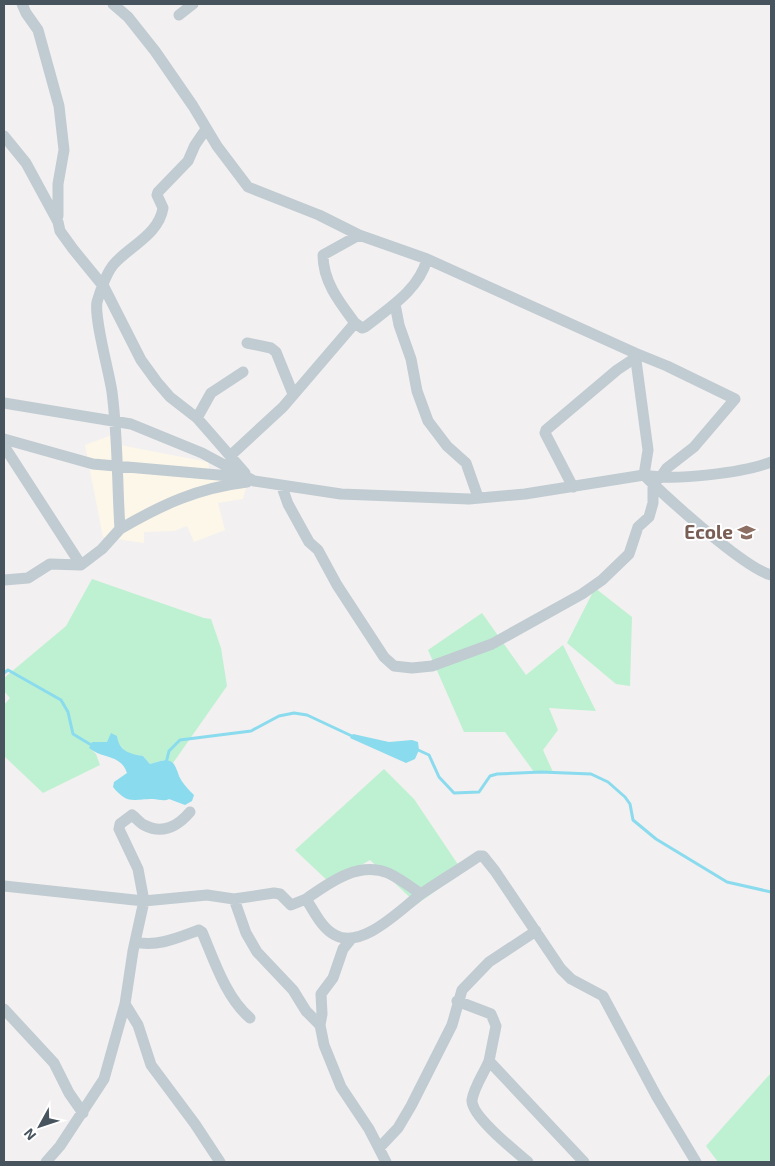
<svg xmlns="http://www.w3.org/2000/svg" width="775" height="1166" font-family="'Exo 2',sans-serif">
  <rect width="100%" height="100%" fill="#f2f0f0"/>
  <path fill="#fdf7ea" d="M117 433 120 445 208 462 211 477 248 481 243 499 218 503 225 530 194 542 187 526 174 531 144 532V543L103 537 85 445Z"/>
  <path fill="#bef1d1" d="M92 579 204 618 211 619 221 648 227 686 173 763 164 760 150 764 143 756 128 754 118 743 92 742 90 748 96 754 100 765 43 793 4 756V705L10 698 4 691V678L66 626Z
    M595 588 632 617 630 686 616 684 567 643Z
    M482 613 526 675 563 645 596 711 549 708 558 730 543 750 553 772H534L505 732H464L428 650Z
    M384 769 414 799 463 872 417 904 370 860 330 883 295 850Z
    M771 1073V1162H718L706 1146Z"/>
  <path fill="#8adbee" d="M111 733 117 736C119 751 130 754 143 756L150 764C169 758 173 757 179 776 182 783 189 790 194 795L192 801 185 805 169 799C163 802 159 799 153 799 132 799 128 805 113 787L114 782 127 773C121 754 102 759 89 748L92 742H107Z
    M353 734 389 742 412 740 418 742 419 750 415 759 406 763 350 738Z"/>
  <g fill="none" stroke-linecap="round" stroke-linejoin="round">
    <path stroke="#8adbee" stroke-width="3" d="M4 673 8 670 61 700 68 712 73 734 93 746
      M416 749 429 755 439 777 454 793 479 792 490 776 497 774 541 772 591 774 608 782 625 797 630 804 633 820 656 839 727 882 771 892
      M166 763 169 751 180 740 251 731 279 716 294 713 307 715 354 737"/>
    <path stroke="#c0cbd2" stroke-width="11" d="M22 4 26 13 38 30 59 106 64 150 58 184V216
      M113 4 128 17 155 51 193 106 217 146 248 187 319 215 359 235
      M179 15 193 4
      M4 136 26 163 58 222 60 231 73 249 104 287 141 360 157 382 170 397 197 418 245 473
      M395 304 399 325 411 359 417 391 428 421 447 446 466 463 478 497
      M355 323C340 303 323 282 323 255L359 235 427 259 635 353 648 450 644 475C674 481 743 473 771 462
      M247 343 271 348 276 352 293 394
      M635 353 667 366 735 399 694 447 667 468 660 478
      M4 403 131 424 202 453 254 481 341 494 469 499 525 494 644 475C666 497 744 568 771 575
      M197 418 211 393 243 372
      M4 439 93 464 241 477
      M4 446 81 565
      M230 456 283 407 355 323 362 328 365 327C389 308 419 290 427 259
      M282 487 288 504 309 542 318 550 337 585 384 657 394 666 412 668 432 666 492 644 582 594 602 580 629 554 638 527 649 517 653 503V484
      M573 487 545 433 546 430 617 370 635 358
      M120 529C163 504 198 488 247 482
      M4 580 28 578 50 564 81 565 102 549 120 529C117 483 118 438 112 392 109 371 94 319 97 302 100 292 107 272 114 264 130 246 159 234 163 208L157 195 158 192 188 161 195 145 206 129
      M4 886 144 901 207 895 234 899 274 893 280 894 291 905 306 899C314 911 322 929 335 935 362 950 401 909 421 894 440 881 460 869 479 856H483L495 871 561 969 571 979 603 996 657 1097 696 1162
      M234 899 246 933 257 952 293 990 306 1011 320 1025 324 1045 341 1087 369 1129 386 1162
      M306 899C329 883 358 861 388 873 399 878 411 887 421 894
      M135 942C158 947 177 938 199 930L202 932C214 960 226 998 250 1018
      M457 1001 491 1014 496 1026 489 1061 584 1162
      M125 1004 138 1025 151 1065 195 1124 220 1162
      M4 1009 54 1063 69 1093 83 1113
      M320 1025 322 1014 321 994 333 978 343 949 351 939
      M489 1061C484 1073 474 1087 472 1100 471 1116 515 1151 528 1162
      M380 1147 398 1128 411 1106 452 1025 462 990 489 962 536 931
      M46 1162 60 1146 104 1079 125 1004 133 951 144 901 138 869 119 829 120 824 132 815C136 818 140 823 144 825 163 835 178 826 190 812"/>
  </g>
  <defs>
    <symbol id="school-bare" viewBox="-9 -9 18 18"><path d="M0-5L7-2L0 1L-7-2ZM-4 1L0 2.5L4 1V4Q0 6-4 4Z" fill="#8d6e63" stroke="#fff" stroke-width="2.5" paint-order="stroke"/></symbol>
  </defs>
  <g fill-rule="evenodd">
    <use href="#school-bare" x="734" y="520" width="25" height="25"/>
  </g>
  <g text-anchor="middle" stroke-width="4" stroke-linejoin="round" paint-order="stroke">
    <g font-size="19" font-weight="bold" fill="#785e54" stroke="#fff" text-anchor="end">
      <text x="733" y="539">Ecole</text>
    </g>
  </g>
  <rect width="775" height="1166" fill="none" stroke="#47545e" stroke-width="10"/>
  <g transform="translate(40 1126) rotate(230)" stroke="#ffffff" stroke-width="4" paint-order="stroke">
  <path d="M0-4L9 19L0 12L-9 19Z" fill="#47545e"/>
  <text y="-8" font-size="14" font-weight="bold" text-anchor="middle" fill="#47545e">N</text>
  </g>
</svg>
